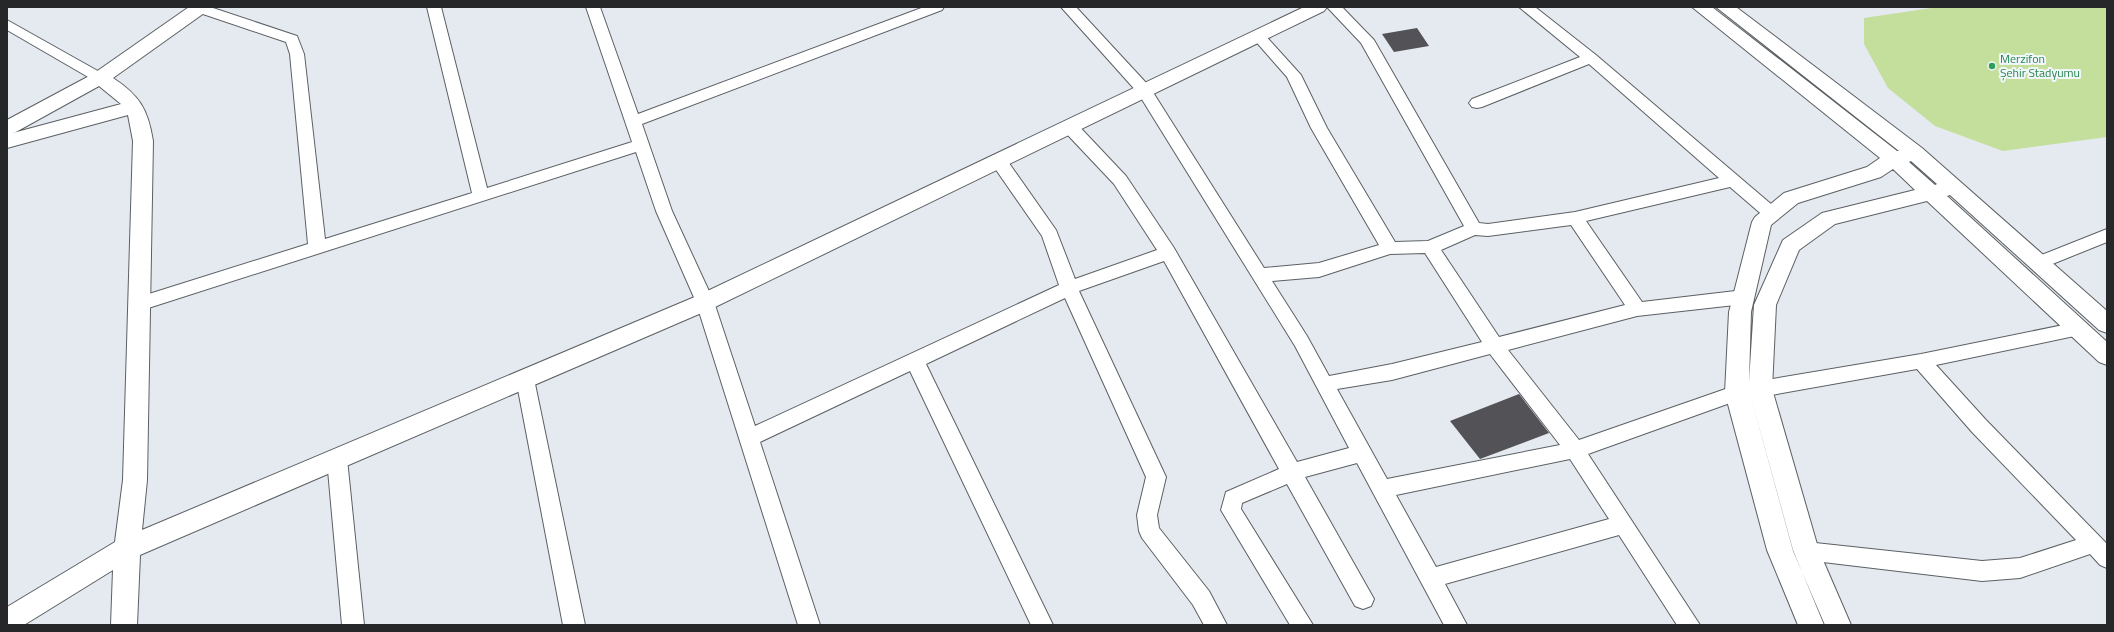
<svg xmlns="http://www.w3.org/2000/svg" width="2114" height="632" font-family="'Titillium Web',sans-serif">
  <rect width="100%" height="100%" fill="#e4eaef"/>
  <path fill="#c4de9c" d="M1938 7H2107V137L2003 151 1935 126 1888 88 1864 44V18Z"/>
  <path fill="#525257" d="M1417 28 1429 46 1394 52 1382 34Z
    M1519 394 1549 433 1480 459 1450 421Z"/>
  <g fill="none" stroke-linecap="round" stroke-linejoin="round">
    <defs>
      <path id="street" d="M193 7H210L297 36 304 54 325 239 472 193 427 7H441L487 188 632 142 586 7H600L638 114 924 7H944L942 10 642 124 672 211 714 302 755 426 1059 285 1042 236 992 164 990 160 992 156 998 154 1004 156 1056 230 1075 279 1157 250 1114 184 1063 130 1061 126 1063 122 1069 121 1075 122 1126 176 1174 248 1297 462 1349 448 1295 346 1138 93 1061 7H1076L1149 86 1264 268 1319 263 1379 245 1311 128 1287 77 1251 36 1253 33H1263L1301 75 1327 128 1395 242 1428 241 1464 226 1361 43 1327 7H1342L1374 40 1479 223 1488 224 1575 212 1719 178 1589 64 1482 107 1477 108 1472 107 1469 103 1472 99 1580 57 1519 7H1535L1596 55 1778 210 1780 214 1778 218 1772 220 1766 218 1730 187 1586 221 1642 302 1744 290 1750 292 1753 297 1750 302 1744 304 1637 316 1508 350 1579 440 1737 385 1744 388 1746 393 1744 398 1588 454 1700 625H1677L1619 535 1445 584 1467 625H1444L1357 463 1305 477 1374 599 1371 606 1363 609 1355 606 1287 484 1242 503 1241 509 1313 625H1290L1221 510 1226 492 1279 469 1164 261 1079 291 1166 477 1157 515 1159 528 1209 591 1227 625H1204L1193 605 1142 538 1139 531 1137 515 1146 477 1065 298 926 364 1053 625H1031L910 371 760 442 820 625H798L696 302 656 211 636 152 139 311 133 309 130 304 133 299 308 244 290 54 286 42 194 11ZM1571 225 1625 305 1499 337 1441 250 1475 235 1488 236ZM1425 253 1482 342 1392 364 1329 376 1307 336 1272 281 1319 277 1390 254ZM1490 354 1560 445 1387 479 1337 389 1392 380ZM1570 459 1609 519 1436 567 1396 495Z
        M7 20 105 75 108 78 105 81H95L7 30Z
        M2107 229V242L2040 269 2034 268 2031 263 2034 258Z
        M2078 322 2084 324 2087 329 2084 334 1936 365 1986 420 2107 544V568L2100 565 2090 554 2020 578 1982 581 1806 560 1799 558 1796 551 1799 544 1806 542 1982 561 2020 558 2076 540 1972 432 1917 369 1760 397 1753 394 1751 389 1753 384 1760 381 1921 354Z
        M525 371 532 374 534 379 585 625H563L516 379 518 374Z
        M337 451 344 453 347 459 364 625H342L327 459 330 453Z"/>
      <path id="secondary" d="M189 7H210L207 11 113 78C139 95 148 109 153 141L147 480 142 530 697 296 1304 7H1327L1324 11 713 308 140 555 137 625H111L113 570 24 625H7V607L115 542 123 480 133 141 128 115 7 148V120L93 74ZM99 86 121 104 13 133H14Z
        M1692 7H1712L1897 151H1899L1716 7H1736L1922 148 2107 311V333L2099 330 1950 195 1947 196 2107 342V365L2099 362 1927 201 1835 224 1799 250 1776 305 1772 389 1819 551 1851 625H1825L1793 551 1749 390 1793 550 1824 625H1798L1767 550 1725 393 1729 312 1752 222 1755 217 1784 193 1867 167 1880 158ZM1911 161 1937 184 1935 185 1909 162ZM1893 169 1915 190 1822 213 1783 240 1754 305 1749 382 1751 312 1771 225 1798 203 1881 177Z"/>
    </defs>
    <use href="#street" stroke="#5b6064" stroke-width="2"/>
    <use href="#secondary" stroke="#5b6064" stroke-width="2"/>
    <use href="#street" fill="#fff" fill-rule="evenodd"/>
    <use href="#secondary" fill="#fff" fill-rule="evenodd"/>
  </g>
  <circle fill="#2e9e5b" stroke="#f2f7fc" stroke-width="1.5" cx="1992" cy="66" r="4"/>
  <g text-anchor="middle" stroke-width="4" stroke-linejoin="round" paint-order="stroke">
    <g font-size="12" fill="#27864d" stroke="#f2f7fc" text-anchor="start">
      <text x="2000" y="63">Merzifon<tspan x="2000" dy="14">Şehir Stadyumu</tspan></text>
    </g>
  </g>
  <rect width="2114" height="632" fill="none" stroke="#252729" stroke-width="16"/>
</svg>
